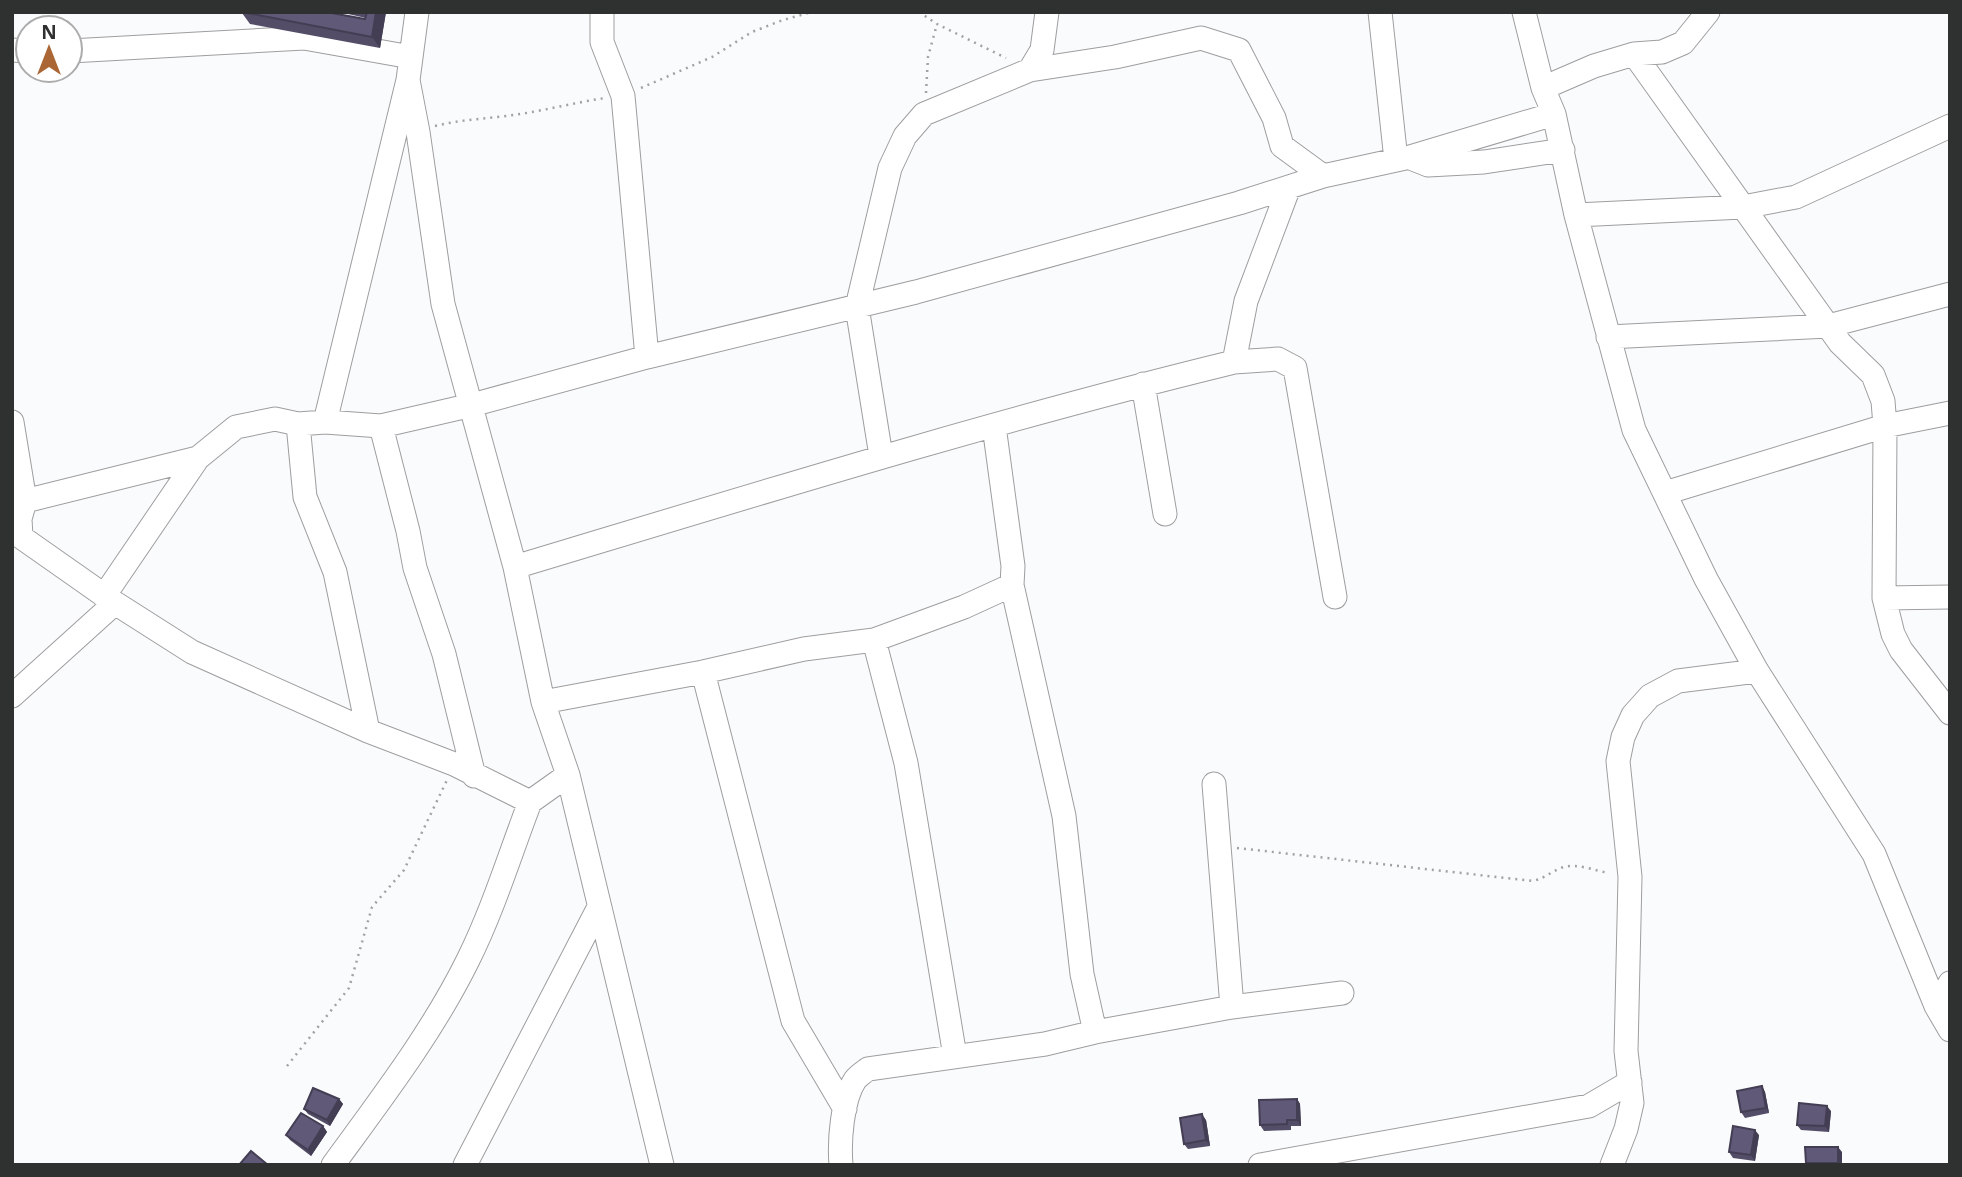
<svg xmlns="http://www.w3.org/2000/svg" width="1962" height="1177" font-family="'Open Sans',sans-serif">
  <rect width="100%" height="100%" fill="#fafbfc"/>
  <g fill="none" stroke-linecap="round" stroke-linejoin="round">
    <defs>
      <path id="minor" d="M602 12V42L623 96 647 357
        M1380 12 1396 160
        M1524 12 1543 88 1554 114 1576 215 1634 430 1706 579 1757 671 1874 854 1936 1006 1950 1030
        M12 50 28 51
        M70 51 304 38 411 57
        M1634 54 1840 343 1873 375 1883 401 1885 426 1884 598 1893 634 1901 650 1950 713
        M1030 70 1042 50 1047 12
        M408 80 418 132 443 304 515 567 543 702 568 775 662 1165
        M1543 88 1594 66 1634 54 1662 52 1683 43 1708 12
        M1413 159 1428 165 1484 162 1563 150
        M1576 215 1743 207 1796 197 1950 126
        M1608 337 1828 326 1950 294
        M1234 362 1278 359 1295 368 1335 597
        M1143 384 1165 514
        M12 422 25 501 20 519 21 537 115 603 192 652 368 731 454 764 530 802 568 775
        M325 422 408 80 417 12
        M298 424 305 497 335 572 368 731
        M381 426 472 405 647 357 916 292 1239 203 1323 176 1410 157 1554 114
        M881 456 857 307 890 168 905 136 924 114 1030 70 1115 57 1201 38 1239 50 1274 118 1282 146 1323 176
        M1665 493 1885 426 1950 413
        M25 501 198 458 236 427 275 419 298 424 325 422 381 426 408 531 415 568 444 654 474 776
        M515 567C754 495 992 421 1234 362L1246 301 1289 187
        M104 596 198 458
        M1884 598 1950 597
        M874 640 906 763 955 1056
        M703 672 793 1021 845 1109
        M12 696 115 603
        M543 702 703 672 804 649 874 640 964 607 1012 585 1013 566 994 426
        M1214 784 1232 1007
        M1936 1006 1950 983
        M1095 1032 1232 1007 1342 993
        M333 1165C381 1099 432 1033 468 960 493 910 510 854 530 802
        M465 1165 599 907
        M841 1165C839 1141 842 1100 855 1080 858 1076 864 1072 868 1069L1045 1044 1095 1032 1082 974 1064 816 1012 585
        M1260 1165 1589 1106 1630 1082
        M1612 1165 1626 1129 1632 1103 1626 1051 1630 877 1618 761 1623 737 1633 715 1650 696 1678 681 1757 671"/>
    </defs>
    <use href="#minor" stroke="#9e9ea0" stroke-width="25"/>
    <path stroke="#a1a2a3" stroke-width="2.5" stroke-dasharray="2 5" stroke-linecap="butt" d="M919 12 937 24 1006 58
      M641 88 712 57 752 32 783 20 812 12
      M926 93 928 57 937 24
      M435 126C459 120 482 119 506 116 539 112 572 103 605 98
      M1237 848 1533 881C1546 878 1553 870 1564 867 1577 863 1596 871 1609 873
      M287 1066 349 988 372 907 404 870 447 780"/>
    <use href="#minor" stroke="#fff" stroke-width="23"/>
  </g>
  <path fill="#534d67" d="M339 12H386L380 48 250 24 242 13 365 19 366 18Z
    M1762 1086 1765 1092 1769 1113 1745 1118 1741 1112Z
    M339 1099 343 1104 330 1126 308 1114 304 1109Z
    M1297 1099 1300 1104 1301 1126H1291V1130L1264 1131 1260 1125Z
    M1831 1111 1829 1132 1801 1130 1797 1125Z
    M1206 1120 1210 1146 1188 1149 1184 1144Z
    M323 1126 327 1132 311 1156 290 1140 286 1135Z
    M1759 1135 1755 1161 1733 1158 1729 1152Z
    M1842 1152V1165H1807L1806 1163Z"/>
  <path fill="#443e54" d="M376 12H386L380 48 372 37Z
    M1762 1086 1765 1092 1769 1113 1766 1108Z
    M339 1099 343 1104 330 1126 327 1120Z
    M1297 1099 1300 1104 1301 1126 1297 1120Z
    M1827 1106 1831 1111 1829 1132 1825 1126Z
    M1202 1114 1206 1120 1210 1146 1206 1140Z
    M323 1126 327 1132 311 1156 308 1150Z
    M1755 1130 1759 1135 1755 1161 1751 1155Z
    M1838 1147 1842 1152V1165H1840L1838 1163Z"/>
  <path fill="#615978" stroke="#443e54" stroke-width="2" d="M242 12H326L365 19 367 12H376L372 37Z
    M1762 1086 1766 1108 1741 1112 1737 1091Z
    M313 1088 339 1099 327 1120 304 1109Z
    M1297 1099V1120H1287V1124L1260 1125 1259 1100Z
    M1799 1103 1827 1106 1825 1126 1797 1125Z
    M301 1113 323 1126 308 1150 286 1135Z
    M1202 1114 1206 1140 1184 1144 1180 1118Z
    M1733 1126 1755 1130 1751 1155 1729 1152Z
    M1805 1147H1838V1163H1806Z
    M251 1151 268 1165H239Z"/>
  <rect width="1962" height="1177" fill="none" stroke="#2f3030" stroke-width="28"/>
  <g transform="translate(49 49)"><circle r="33" fill="#ffffff" stroke="#acacac" stroke-width="2"/>
  <path d="M0-5L12 26L0 18L-12 26Z" fill="#aa6735"/>
  <text y="-10" font-size="19" font-weight="bold" text-anchor="middle" fill="#2f3030">N</text>
  </g>
</svg>
